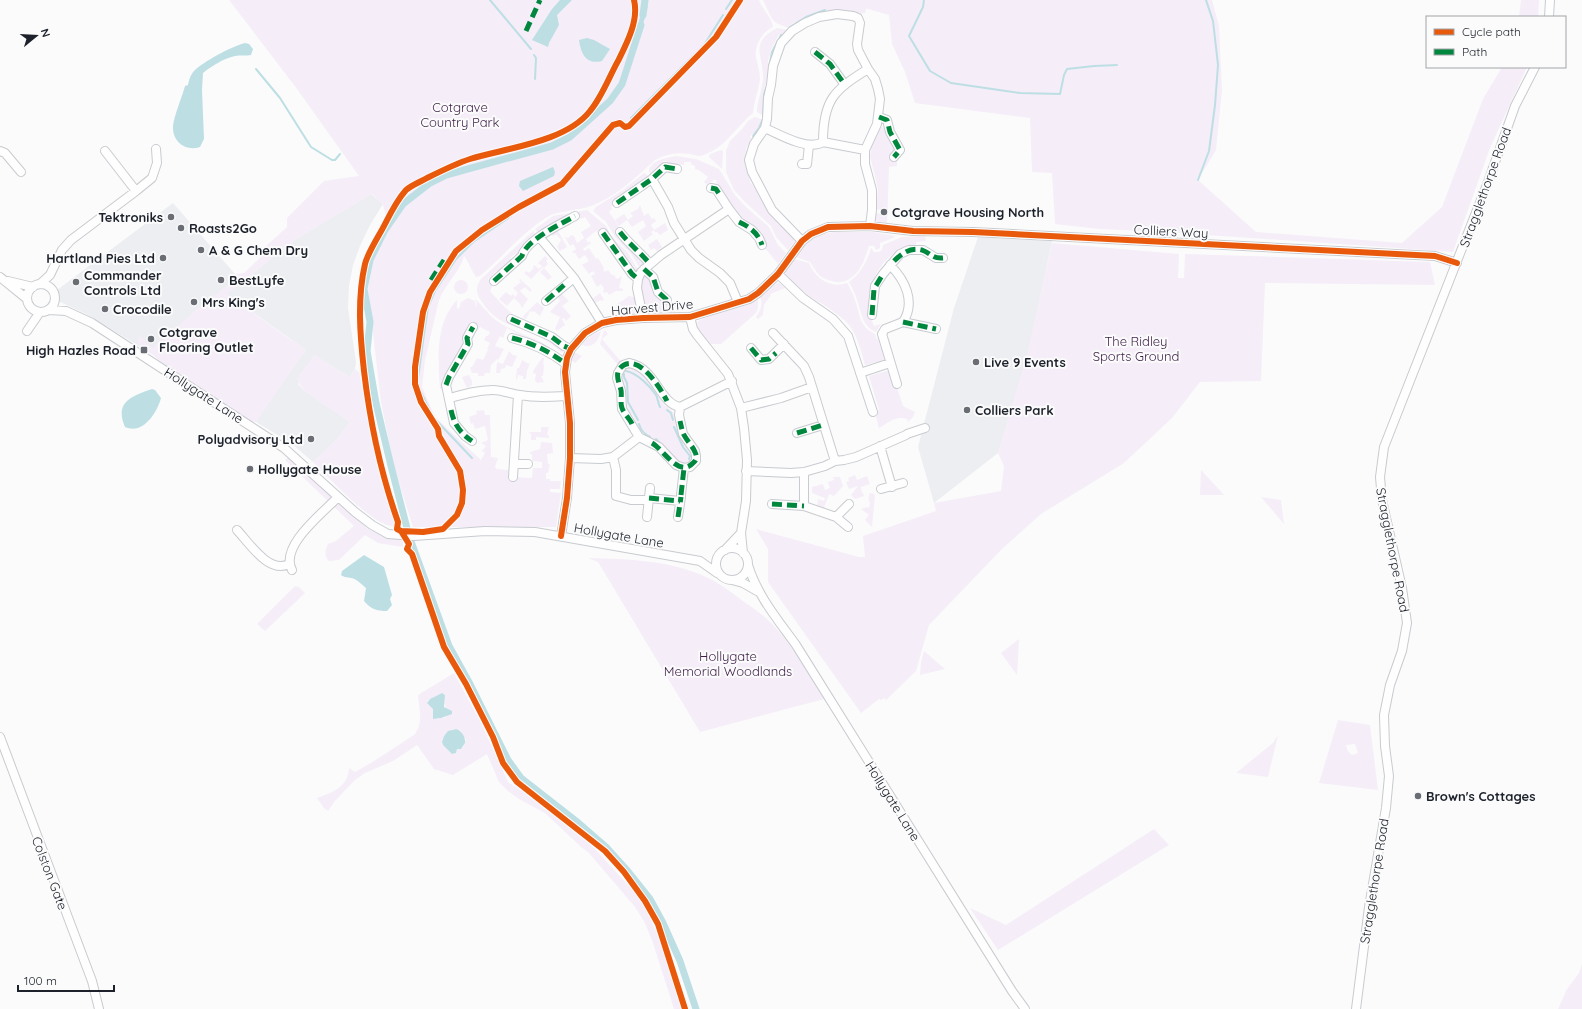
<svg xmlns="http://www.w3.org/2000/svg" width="1582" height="1009" font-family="Quicksand,sans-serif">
  <rect width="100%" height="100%" fill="#fbfbfb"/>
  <path fill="#eceef2" d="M371 194 383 204 370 225 360 246 353 265 349 286 348 308 356 362 355 369 350 377 314 355 298 384 305 391 350 422 336 440 313 462 291 443 256 422 275 392 306 350 233 298 226 294 152 354 88 315 52 298 57 290 173 203 242 282 296 239Z
    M978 237 1052 241 1028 354 998 453 934 503 918 447 954 308Z"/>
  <path fill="#f5edf8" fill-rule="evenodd" d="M229 0H759C762 9 773 19 773 27 762 32 754 46 756 58 758 65 760 72 760 80 758 91 754 102 753 113 736 127 724 150 700 156 697 156 692 154 688 154 677 152 666 154 655 160 635 178 615 198 588 207 579 210 555 212 549 216 523 231 503 257 480 276L476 277C471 270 469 262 464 256 460 272 445 284 439 300L425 360 422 387 435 417 481 460 485 453 482 451 486 446 481 443 488 440 485 426 475 429 473 423 471 424 469 417 477 414 476 411 484 410 485 415H490L491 457 498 458 495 467 497 469 508 470 509 477 532 478 533 468H542V462L532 461V454H530V452L540 449 541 442 552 443 553 453 547 454 548 464H550L548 473H546V479H550V481H561L560 489H550V492L561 493 556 527H413L394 466 381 402 368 289 373 260 389 229 383 204 372 194 296 239 227 294 291 340 297 342 306 350 256 422 248 421 160 361 152 354 138 344V338L140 336 153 348 159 341 162 340 197 309 238 277 236 274 244 273 264 254 265 247 287 227V218L324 181 359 176 297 89Z
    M763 0H1212L1219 26 1222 90 1216 150 1198 180 1256 232 1402 243 1442 207 1483 99 1502 67H1527L1490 148 1453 252 1436 251 1434 253 1426 250 1206 235 1187 236V233L1099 229 1055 224 1052 173 1032 172 1030 118 915 103 905 72 892 44 889 15 868 9H866L865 13C856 15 847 9 837 11 825 12 810 21 798 25L795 22 789 26 792 28 791 29 776 23 772 19Z
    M1521 0H1539L1538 17H1519Z
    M777 28 788 30 783 37 779 34 771 50 768 61V78L763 93 762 115 757 112C757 100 763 89 763 77 763 54 749 43 777 28Z
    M755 117 764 120 761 126 755 136 752 134 750 137 752 138 746 149 745 165 751 183 760 194 769 212 778 224 789 232 795 241 788 250 776 237 771 226 746 203 734 190 726 172V151L730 141 742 129 748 121Z
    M881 127 885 128 889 139 894 142 897 157V166L889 167 887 223 877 222 875 219V213L886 214 887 211 876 209 878 189 870 156 872 144Z
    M721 150 723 151 722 169 709 157 710 154Z
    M676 156 696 159 719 169 735 195 745 206 769 227 778 245 786 253 778 264 765 248 761 236 741 218 739 219 718 187 716 180H713L712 182 706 184 704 182 708 177 700 171 695 169V166L691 164V162H684V165L677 164 676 167 667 164V161H663L662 166 651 174 649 172C649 160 667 158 676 156Z
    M644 173 649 176 637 184 638 185 622 196 620 195 613 200 616 203 611 207 612 209 609 212 639 256 638 258 641 262 643 261 644 263 639 267 632 255 616 238 606 222 593 211 596 207 623 190Z
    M640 205 644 216 648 213 652 219 654 218 656 221 651 225 654 230 665 223 668 230 660 235 657 232H655L654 230 651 232 653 234 644 241 638 232 646 226 643 220 632 227 627 220 619 226 615 220 624 214 628 220 633 216 630 213 638 209Z
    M587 210 606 226 612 237 628 253 638 270 635 274 633 271 635 269 632 264 630 266 629 262 614 242 601 234 599 235 596 231 586 239 588 243 590 241 591 243 583 249 584 251 589 248 596 259 598 258 604 268 603 269 605 272 608 270 612 275H614L617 279 622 276 619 288 623 289V291H616L609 295 607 292 604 293 603 291 604 289 601 284 597 287 591 276 595 274 593 271 589 274 582 265 589 261 585 255 579 259 575 253H573L572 252 576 249 573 244 570 246 565 237 568 238 571 235 574 236 577 243 584 238 581 232 591 226 585 217 581 219 579 216 557 223 555 221 551 224V226L538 233 535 229 553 216Z
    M556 230 558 231 567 247 560 251 557 247 561 240 556 234 553 236 551 234Z
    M533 231 536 235 520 248 517 256 515 254 510 258 513 261 499 273 496 271 488 279 493 285 490 291C511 316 534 332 564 348L562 353C556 347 549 342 542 338 519 326 497 326 482 302 476 294 475 287 481 279Z
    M835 232H873L895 236 893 238 880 243V248L876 250 874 246H869C864 262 857 283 836 282 830 281 824 279 819 275 815 271 813 266 810 262L796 257C805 241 817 234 835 232Z
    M925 236 926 241 916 242V247L894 253 885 261 877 272 870 289 868 315 869 318H871L874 326 881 324 876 332C861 325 862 313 857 300 855 293 852 288 849 282 861 273 867 262 871 248L874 252H879L882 250 883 245 902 237Z
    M657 239 662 247 657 251 654 248 651 250 648 245Z
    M1052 243 1179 254 1178 278H1184L1185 254 1430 262 1435 285 1265 283 1261 381 1200 382 1172 418 1124 463 1041 514 1001 550 929 625 916 671 886 700 884 698 881 700 879 699 861 713 768 582V549L756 529 859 557H865L863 536 936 511 934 503 1001 491 1004 466 998 453 1027 354Z
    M545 256 548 259 546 261 548 264 544 268 552 277 548 280 540 272 544 268 543 267 531 279 524 273 526 271 529 273 534 268 533 267 534 265 539 269 542 266 538 263Z
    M794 259 809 263C815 278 830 289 847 283 850 288 853 294 855 300 861 316 858 325 875 334L876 338 878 339 884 358 883 360 865 365C861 352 858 336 849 325 843 318 834 312 827 307 817 300 786 285 785 272Z
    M645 275C655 282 658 292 666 301 670 306 673 304 675 313H648L640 287Z
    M520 279 532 290 530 292 525 287 520 291 528 299 522 308 520 304 514 298 507 306 499 299 506 292 511 296 513 294 515 297 518 293 513 288 521 282 519 280Z
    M454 287a7 7 0 1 1 14 0a7 7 0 1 1-14 0Z
    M777 283H779L785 288 770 294 771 295 764 305 763 315 758 319 756 317C761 310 763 304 760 296Z
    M561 293 569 301 562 306 571 316 566 321 564 318 562 319 565 325 557 331 555 329 560 317 550 312 560 301 558 298Z
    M600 293 604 300 602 301 601 300 595 303 593 298Z
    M629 296 634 297 637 305V311L633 314H618L616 305Z
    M468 298 475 301 476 308 477 304 475 299C484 307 490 317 500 323 521 336 542 338 561 356L556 355 557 353 555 351 553 352 519 337 518 334 507 328 503 338 500 336 495 346 504 349 498 360 497 359 491 365 490 373H485L484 376H478V373H472L470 367H472L477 358 483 360 488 350 490 351 487 349 490 343 484 340 486 336H488L490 332 480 327 474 335V328L469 325 462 342 464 346 444 388 440 389C438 359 435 323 457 300V308L459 309 461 302Z
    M758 298V308L756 313 721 344H711C705 338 699 333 697 324L698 321Z
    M537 302 544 308 540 316 534 311 533 312 530 311 526 319 523 318 524 315Z
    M605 330 608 334 602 339 622 363 619 366 600 344 604 331Z
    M601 331C599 341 592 349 582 345L590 336Z
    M509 351 513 355 517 356 512 367 506 365 505 368 501 369 500 373H496L497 362 503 364Z
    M574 352 582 356 575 363 571 360Z
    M314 355 350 377 355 369 359 372 375 456 381 481 396 526C393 526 390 526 387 525 365 517 331 480 313 462L336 440 350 422C337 412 300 394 297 378Z
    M542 358H544L543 365H544L543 376H541L544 382 537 383 535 380 536 374 533 373V371Z
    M522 360 529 364 530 363 527 371 526 379H523V376L518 375 517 380 516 379 517 368H519Z
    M628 367C644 368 655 391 663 403 666 407 671 409 674 413 679 422 679 433 684 442 688 452 696 452 690 463L682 465 643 435 640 431 633 416 626 409 625 405V391L620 380 623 370Z
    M887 371 892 372 903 406 915 412 913 417 908 422 907 419C896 415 888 423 879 428L875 413 879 410 869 376Z
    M469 375 472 381V385L467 388 462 377Z
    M541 427H549L547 434 549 436V438L536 437V440H531V434L529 432H541Z
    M288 458 291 459 337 502 368 529 384 537 403 540V547L378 543 365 535 339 560 329 561C324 556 325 550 328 544L336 541 354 526 285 460Z
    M1201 470 1224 495H1200Z
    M855 475 857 480 867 476 870 484 861 487 862 493H863L864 496 855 499 851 495 858 486 849 489 846 482 849 481 848 478Z
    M833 477H840L843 486 834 496 829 494 824 508 817 506 818 499 824 501 825 498 812 493V487L823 484 825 490 830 488 828 482 834 480Z
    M872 493 875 495 872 527 865 520 869 515 861 509 867 507 869 508 870 504 868 497H869V494Z
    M1261 497 1281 500 1284 524Z
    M588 558C625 559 665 560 699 574 715 580 730 591 743 601 755 609 767 618 776 628 795 650 809 675 824 699L700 732 598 562Z
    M295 586 299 587 305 593 265 631 257 624Z
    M1019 639 1017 675 1001 653Z
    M924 651 945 669 920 675 921 662Z
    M454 673 482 725 508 782 547 806 591 845 631 888 641 901 649 916 664 950 683 1009H674L653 943 645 923 635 907 589 853 580 846 545 813 519 799 508 791 499 782 487 754 453 775 434 769 417 745 393 761 365 773 355 780 334 802 328 811 324 808 317 798C333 792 348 787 349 768L355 772 371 763 414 735C424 724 419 709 418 695ZM438 695 445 704 446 709H449L446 717 436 719 433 709 427 701ZM454 729 460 730 466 740 463 747 457 749 456 753 452 754 442 744C442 736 447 731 454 729Z
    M1338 720 1370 725 1378 790 1319 783ZM1355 744 1358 753 1352 755 1348 751 1346 745Z
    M1278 735 1268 777 1236 773 1273 743Z
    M1154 829 1169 845 998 950 970 908 1006 925Z
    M1582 964V1009H1558L1567 989 1579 973Z"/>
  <path fill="#bddfe4" d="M560 0H572L557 15 559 25 549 43 548 47 532 40 552 9Z
    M644 4 645 7 648 6 641 32 638 34 636 31Z
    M587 38 594 40 610 49 602 61C586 65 581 54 579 40Z
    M245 43 249 44 253 49 251 55C246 56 240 55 235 56 223 59 213 65 203 73L202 90 204 139 200 147C186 152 172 142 173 126 174 116 182 97 185 86L188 85C189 80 190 76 194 71 203 62 232 46 245 43Z
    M553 167 555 172 554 176 523 191 519 186 520 181Z
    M152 389 155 390 161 398C157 413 143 435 125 427 114 402 132 396 152 389Z
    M364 555 384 567 392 595 390 599 392 605 387 611C376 611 371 609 364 601L366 588C362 585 357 579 351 578 347 577 345 578 341 575L342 571Z
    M472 683 484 706 480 708 468 685Z
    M442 693 445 695 444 707 452 711V714L441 718 433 719V709L427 703 430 699Z
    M456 729C461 730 466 737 465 743L461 749H457L456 753 452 754 443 745 442 742 444 736 448 731Z"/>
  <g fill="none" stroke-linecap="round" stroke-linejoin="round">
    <path stroke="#bddfe4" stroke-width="2" d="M490 0 531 49
      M924 0 923 7 909 36 930 71 951 83 1020 93 1060 94 1064 75 1067 69 1094 66 1117 65
      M726 9 732 0
      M790 27 806 17 825 10
      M534 55 536 58 535 79
      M769 68 772 52 781 35
      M256 69 280 98 311 147 332 160H335L340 154
      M763 115 764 94 766 88
      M631 118 704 45 723 15
      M753 136 759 128 763 119
      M1198 180 1209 151 1215 105 1218 65 1213 21 1206 0
      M626 371C637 373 650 386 656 395 658 399 658 403 660 407
      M624 374V377L627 383 628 402 638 420
      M667 410 671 413 673 420
      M639 424C641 431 644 434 650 437
      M674 427 683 447 690 456 689 459
      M656 439 676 460
      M472 458 433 417 418 386V378L424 334 428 307 435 291 456 259 473 242 511 216"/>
    <path stroke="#bddfe4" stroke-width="7" d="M643 15 645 0
      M641 25 622 84 610 101 570 137 552 146 446 175 430 183 403 204 385 230 370 260 364 289 370 322 367 351 376 403 391 466 409 536 449 646 470 684 508 760 521 778 576 821 607 848 626 869 650 899 663 923 680 961 696 1009"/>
    <defs>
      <path id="minor" d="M1549 17 1550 0
        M815 52 830 64 845 85
        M879 117 887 120 890 132 900 150 894 157
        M765 128C780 135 808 151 823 142L865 150
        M823 142C823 100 834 90 868 69
        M0 151 5 153 21 172
        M105 151 136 191
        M802 164H807L809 145
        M652 179 668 207 674 223 691 250 699 258 720 273 730 283 738 302
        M711 188 716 189 729 209
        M617 203 652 179 665 167 677 169
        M620 232C629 244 640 252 650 264
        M603 233 632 274 638 279
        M540 238 574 278 602 323
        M802 241 772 210 752 172 749 160 754 144 765 128 767 119 768 98 771 85 773 66 781 43 792 31 805 23 819 17 837 14 853 16 858 18 860 23 857 44 858 50 868 69 875 79 878 89 880 99 877 124 865 150V164L872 190V210L870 226
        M890 265C905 280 916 302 903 322L885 329 882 334 897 384
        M644 269 653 277 658 292 667 300
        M778 274 803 298 833 319 848 336 873 412
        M0 277 27 299
        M8 281 33 287
        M494 281 522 256C526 240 561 224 575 216
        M40 284 50 275 62 250 71 240 136 191 152 178 157 163 156 149
        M27 298a14 14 0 1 1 28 0a14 14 0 1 1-28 0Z
        M546 301 574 278
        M49 310 66 311 92 323 284 448 355 512 372 525 388 534 414 536 485 531 535 532 700 561 717 573
        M872 315 875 286 883 274 900 254 909 250H923L936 258H943
        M690 317 693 329 697 335 728 374 741 408 744 428 747 460 746 501 741 533 743 553
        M643 318 637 288 638 279 641 272 661 255 729 209 739 222 752 230 759 238 762 245
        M511 319 552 337 564 346 571 349
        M903 322 936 329
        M27 331 40 312
        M773 333 804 366 809 377 835 461
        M512 338C532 343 549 351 566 364
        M751 348 761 360 769 359 784 344
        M629 363C656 368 659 403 680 407L679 415 683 434 695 451 696 456V461L690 467 684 468 676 465 659 447 639 437 622 409 621 391 617 378 618 373 623 365Z
        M860 373 890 363
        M450 398C464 394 478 390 493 390 502 390 511 394 520 395 536 398 550 397 566 396
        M680 407 732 381
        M741 408 781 398 812 387
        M797 433 823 425
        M907 434 925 428
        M472 441 465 436 454 423 446 385 449 377 468 344 467 338 473 327
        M880 446 892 487
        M613 457 616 470V496L631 500H648
        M570 458 601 459 613 457 639 437
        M514 464H528
        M746 471 791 473 804 472 825 466 835 461 844 460 856 457 906 435
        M804 472V506L836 517 848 527
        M513 477 518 395
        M881 489 903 483
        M681 495 684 468
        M649 498 680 501
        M772 504 804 506
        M647 517 650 488
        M678 517 681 497
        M836 517 849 504
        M237 530C250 544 269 574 289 564
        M561 536 567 498 570 458V423L565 372 567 358 571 349 585 333 602 323 616 320 643 318 690 317 749 299 758 293 778 274 802 241 811 234 828 227 870 226 913 231 973 232 1435 256 1457 263
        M716 564a16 16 0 1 1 32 0a16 16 0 1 1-32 0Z
        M725 550 741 533
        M748 565C757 595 778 620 796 645L1012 991 1025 1009
        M292 570C279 546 324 512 338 497
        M732 580 743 583 757 591
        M0 737 92 981 99 1009
        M1356 1009 1369 907 1386 808 1389 776 1385 746 1384 715 1390 685 1402 651 1407 623 1402 588 1382 500 1380 477 1384 447 1488 182 1515 106 1535 67"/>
    </defs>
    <use href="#minor" stroke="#c8cbcf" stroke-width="10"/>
    <use href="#minor" stroke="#fefefe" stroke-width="8"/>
    <path stroke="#00873e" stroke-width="5" stroke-dasharray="10 5" stroke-linecap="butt" d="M526 31 540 0
      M815 52 830 64 845 85
      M879 117 887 120 890 132 900 150 894 157
      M711 188 716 189 721 197
      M617 203 652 179 665 167 677 169
      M739 222C750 227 758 233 762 245
      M620 232C629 244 640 252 650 264
      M603 233 632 274 638 279
      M894 261C902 253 911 247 922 250 931 253 932 259 943 258
      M644 269 653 277 658 292 667 300
      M431 280 444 260
      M494 281 522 256C526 240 561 224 575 216
      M546 301 564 285
      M872 315 874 289 883 274
      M511 319 552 337 564 346 571 349
      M903 322 936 329
      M512 338C532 343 549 351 566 364
      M751 348 761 360 769 359 776 353
      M446 385 449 377 468 344 467 338 473 327
      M451 410C454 424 460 433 472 441
      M632 424C630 419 624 414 622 408 620 403 622 396 621 390 619 382 613 371 624 365 641 356 661 389 667 401
      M797 433 823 425
      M652 443C664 450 679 478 693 463 697 460 697 456 695 452 692 445 686 440 683 433 682 430 681 425 680 421
      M681 495 684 468
      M649 498 680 501
      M772 504 804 506
      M678 517 681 497"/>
    <defs>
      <path id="cycleway" d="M634 0C639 20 627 43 618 61 609 77 602 97 590 111 566 142 506 148 470 159 455 164 441 171 427 178 420 182 412 185 406 190 397 200 391 212 385 224 379 236 368 252 365 264 357 299 360 335 364 371 370 422 381 474 398 522L397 529 401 531 409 544 407 549 412 554 444 647 466 684 493 737 503 763 517 782 605 851 624 872 645 901 658 924 685 1009
        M401 531 423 532 443 529 457 515 462 503 463 490 460 471 439 436 438 429 421 402 415 384V367L423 312 430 292 456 251 482 230 519 207 562 184 613 125 620 123 625 127 629 126 716 37 740 0
        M561 536 567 498 570 458V423L565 372 567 358 571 349 585 333 602 323 616 320 643 318 690 317 749 299 758 293 778 274 802 241 811 234 828 227 870 226 913 231 973 232 1435 256 1457 263"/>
    </defs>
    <use href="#cycleway" stroke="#fbfbfb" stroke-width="8"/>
    <use href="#cycleway" stroke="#e8590c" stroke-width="6"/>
  </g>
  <g fill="#6a6d74" stroke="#fbfbfb" stroke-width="1.5">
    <circle cx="884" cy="212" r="4"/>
    <circle cx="171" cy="217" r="4"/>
    <circle cx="181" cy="228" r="4"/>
    <circle cx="201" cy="250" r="4"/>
    <circle cx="163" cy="258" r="4"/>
    <circle cx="221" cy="280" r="4"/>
    <circle cx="76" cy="282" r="4"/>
    <circle cx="194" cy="302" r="4"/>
    <circle cx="105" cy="309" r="4"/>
    <circle cx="151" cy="339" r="4"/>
    <rect x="140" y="346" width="8" height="8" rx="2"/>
    <circle cx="976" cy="362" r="4"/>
    <circle cx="967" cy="410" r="4"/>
    <circle cx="311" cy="439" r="4"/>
    <circle cx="250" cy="469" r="4"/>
    <circle cx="1418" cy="796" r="4"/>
  </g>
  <g text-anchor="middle" stroke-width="4" stroke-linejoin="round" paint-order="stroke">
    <g font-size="13" fill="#3e1f49" stroke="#fbfbfb">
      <text x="460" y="112">Cotgrave<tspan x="460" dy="15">Country Park</tspan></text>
      <text x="1136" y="346">The Ridley<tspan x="1136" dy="15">Sports Ground</tspan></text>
      <text x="728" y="661">Hollygate<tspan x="728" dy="15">Memorial Woodlands</tspan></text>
    </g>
    <g font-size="13" fill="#1c212b" stroke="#fbfbfb">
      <text transform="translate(1485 187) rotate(-70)" y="5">Stragglethorpe Road</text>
      <text transform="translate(1171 231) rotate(3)" y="5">Colliers Way</text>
      <text transform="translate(652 307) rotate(-5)" y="5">Harvest Drive</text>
      <text transform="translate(204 395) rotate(33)" y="5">Hollygate Lane</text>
      <text transform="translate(619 535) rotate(10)" y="5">Hollygate Lane</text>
      <text transform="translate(1393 550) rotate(79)" y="5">Stragglethorpe Road</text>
      <text transform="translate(893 801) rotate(58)" y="5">Hollygate Lane</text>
      <text transform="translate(50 873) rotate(69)" y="5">Colston Gate</text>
      <text transform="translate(1374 881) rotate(-81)" y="5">Stragglethorpe Road</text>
    </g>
    <g font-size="13" font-weight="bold" fill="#1c212b" stroke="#fbfbfb" text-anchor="start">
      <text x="892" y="217">Cotgrave Housing North</text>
      <text x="163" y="222" text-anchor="end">Tektroniks</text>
      <text x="189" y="233">Roasts2Go</text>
      <text x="209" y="255">A &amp; G Chem Dry</text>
      <text x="155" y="263" text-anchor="end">Hartland Pies Ltd</text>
      <text x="84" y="280">Commander<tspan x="84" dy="15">Controls Ltd</tspan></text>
      <text x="229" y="285">BestLyfe</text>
      <text x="202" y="307">Mrs King's</text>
      <text x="113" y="314">Crocodile</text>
      <text x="159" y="337">Cotgrave<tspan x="159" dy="15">Flooring Outlet</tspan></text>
      <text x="136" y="355" text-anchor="end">High Hazles Road</text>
      <text x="984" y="367">Live 9 Events</text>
      <text x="975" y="415">Colliers Park</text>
      <text x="303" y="444" text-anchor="end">Polyadvisory Ltd</text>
      <text x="258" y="474">Hollygate House</text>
      <text x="1426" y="801">Brown's Cottages</text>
    </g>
  </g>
  <rect x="1426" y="16" width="140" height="52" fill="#fbfbfb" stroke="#a2a4a8"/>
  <rect x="1434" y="29" width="20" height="6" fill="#e8590c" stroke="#a2a4a8"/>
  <text x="1462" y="36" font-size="12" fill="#1c212b">Cycle path</text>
  <rect x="1434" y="49" width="20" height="6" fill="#00873e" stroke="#a2a4a8"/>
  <text x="1462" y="56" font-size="12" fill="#1c212b">Path</text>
  <g transform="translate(36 36) rotate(72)" stroke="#fbfbfb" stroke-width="3" paint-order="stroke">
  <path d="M0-3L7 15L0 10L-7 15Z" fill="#1c212b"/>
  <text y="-6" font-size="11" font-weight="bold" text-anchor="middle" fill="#1c212b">N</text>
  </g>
  <path d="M18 985v6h96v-6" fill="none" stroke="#1c212b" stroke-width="2"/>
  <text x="24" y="985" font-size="12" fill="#1c212b" stroke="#fbfbfb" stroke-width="3" paint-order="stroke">100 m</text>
</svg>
